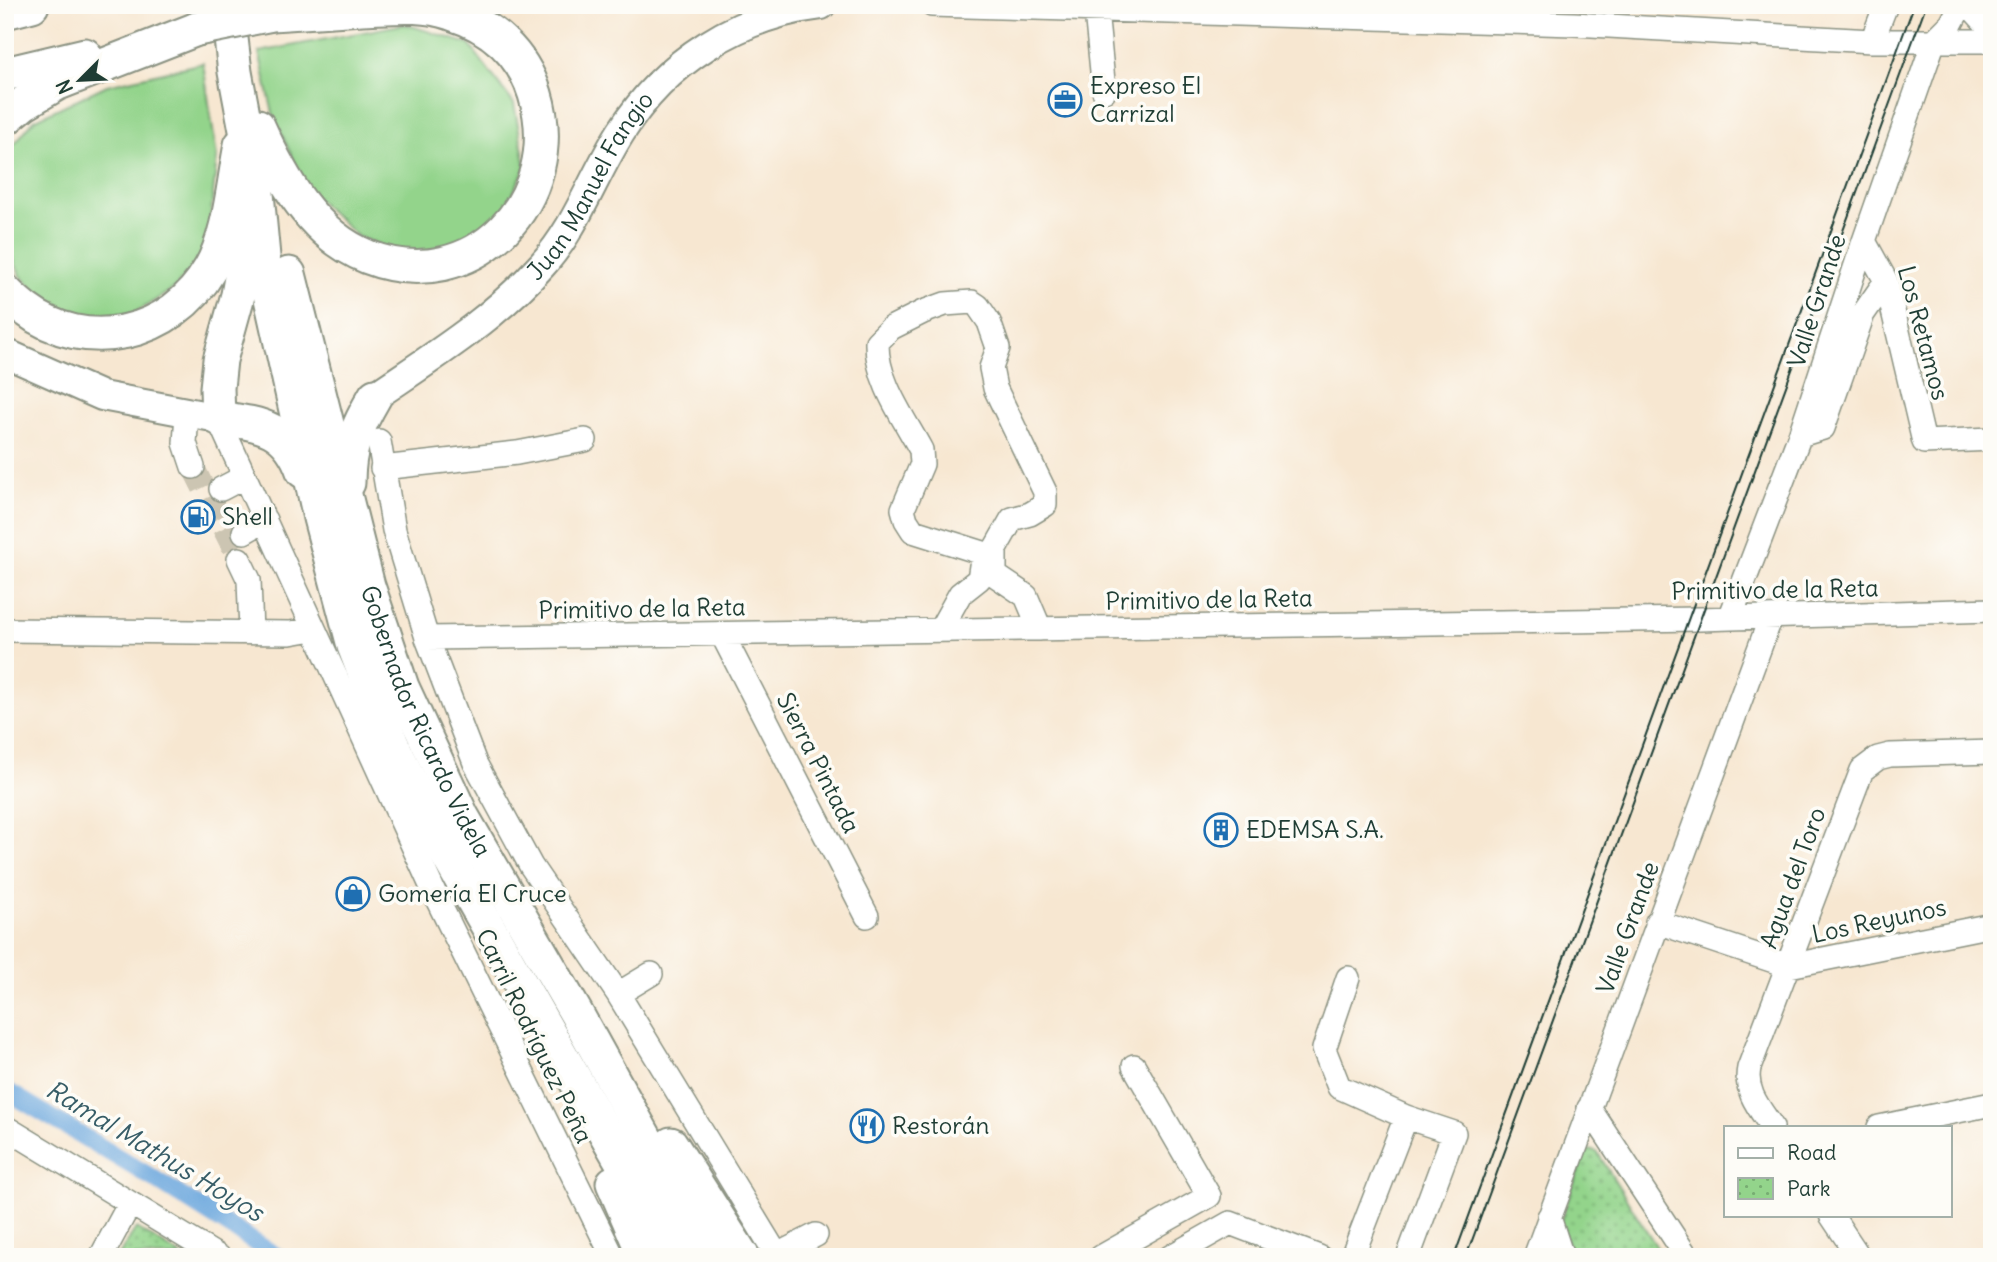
<svg xmlns="http://www.w3.org/2000/svg" width="1997" height="1262" font-family="Delius,sans-serif">
  <defs>
    <pattern id="park-dots" width="8" height="8" patternUnits="userSpaceOnUse" patternTransform="scale(1.75)"><rect width="8" height="8" fill="#93d48b"/><path d="M2 2h.1M6 6h.1" fill="none" stroke="#77ad72" stroke-width="1.8" stroke-linecap="round"/></pattern>
  </defs>
  <rect width="100%" height="100%" fill="#fdfcf7"/>
  <filter id="ink" filterUnits="userSpaceOnUse"><feTurbulence type="fractalNoise" baseFrequency=".0143" numOctaves="2"/><feDisplacementMap in="SourceGraphic" scale="14" xChannelSelector="R" yChannelSelector="G"/><feConvolveMatrix kernelMatrix="1 2 1 2 8 2 1 2 1" color-interpolation-filters="sRGB"/></filter>
  <filter id="wash" filterUnits="userSpaceOnUse"><feTurbulence type="fractalNoise" baseFrequency=".00686" numOctaves="4" result="noise"/><feDisplacementMap in="SourceGraphic" scale="28" xChannelSelector="R" yChannelSelector="G"/><feGaussianBlur stdDeviation="1.57" result="paint"/><feColorMatrix in="noise" values="0 0 0 0 0 0 0 0 0 0 0 0 0 0 0 0 0 1.4 0 .05"/><feComposite in="paint" operator="in"/></filter>
  <g filter="url(#wash)">
    <rect width="100%" height="100%" fill="#f7e7d1"/>
    <path fill="#93d48b" stroke="#598860" stroke-width="2" d="M405 24 469 44 514 104 526 167 501 217 470 241 436 253H401L358 237 309 192 274 118 259 52Z
      M203 63 217 157 207 250 175 288 133 314 87 316 50 305 21 276 5 242V155L34 120 107 85Z"/>
    <path fill="url(#park-dots)" stroke="#598860" stroke-width="2" d="M1589 1150 1597 1152 1663 1257H1572L1560 1222 1584 1156Z
      M136 1228 183 1257H118Z"/>
    <g fill="none" stroke-linecap="round" stroke-linejoin="round">
      <path stroke="#6ea9de" stroke-width="18" d="M5 1090 156 1180 278 1257"/>
    </g>
  </g>
  <g filter="url(#ink)">
    <g fill="none" stroke-linecap="round" stroke-linejoin="round">
      <path stroke="#ccc5b2" stroke-width="23" stroke-dasharray="23 11" stroke-linecap="butt" d="M193 467 239 559"/>
      <defs>
        <path id="minor" d="M932 5 1574 24 1872 41H1992
          M1969 5 1992 30
          M1096 11 1104 91
          M1872 41 1886 5
          M1864 241 1886 281 1924 442 1992 439
          M187 414 185 443 193 467
          M218 418 439 903 613 1257
          M1800 435 1823 428 1863 314 1886 281
          M379 441 394 530 427 638 475 763 531 866 618 994 778 1257
          M382 468 517 453 585 440
          M221 489 244 477
          M244 532 265 520
          M239 559 249 580 251 632
          M1730 618 1800 435 1864 241 1934 41 1951 24 1961 5
          M5 630 290 633 313 629
          M940 630 960 594 979 579 983 553 913 531 906 520 903 509 922 464 921 450C904 418 876 381 877 342L891 328 923 312 945 304 972 302 978 306 989 322 998 348 991 368 995 388 1045 492V505L1030 514 1012 519 995 549V575L1026 596 1040 629
          M722 634 867 916
          M427 638 1700 619 1992 610
          M1657 922 1789 966 1992 925
          M1348 978 1324 1049 1339 1087 1406 1117 1454 1133 1408 1257
          M618 994 651 974
          M1589 1108 1687 1257
          M5 1127 219 1257
          M1772 1127C1760 1109 1744 1091 1749 1068L1862 770 1878 758 1890 755 1992 752
          M1879 1127 1992 1104
          M1831 1215 1859 1257
          M1549 1217 1562 1257
          M777 1255 816 1235
          M101 1257 130 1203
          M1101 1257 1209 1196 1134 1066
          M1170 1257 1230 1223 1319 1257
          M1352 1257 1406 1117
          M1535 1257 1771 617"/>
        <g id="major">
          <path d="M5 353 102 396 218 418"/>
          <path id="s1" d="M375 396C434 356 494 319 542 265 577 227 593 176 621 132 665 62 738 15 821 5"/>
        </g>
        <g id="highway">
          <path d="M227 5 235 72 256 183 264 267 320 518 354 646 392 744 436 835 676 1257"/>
          <path d="M5 12 32 5"/>
          <path d="M5 74 85 55"/>
          <path d="M5 119 24 103 56 84 197 29"/>
          <path d="M258 126C281 177 312 235 368 257 473 298 567 199 535 94 522 53 492 26 451 13 422 3 392 7 362 8 332 10 302 12 272 14"/>
          <path d="M250 228 238 295 220 360 217 388 218 418C260 424 287 426 303 471"/>
          <path id="s2" d="M289 274 368 586 402 687 462 816 576 1013 711 1257"/>
          <path d="M5 291C11 298 18 303 25 309 85 355 172 336 210 269 230 235 233 184 241 145"/>
          <path d="M348 483C348 447 357 427 375 396"/>
          <path d="M671 1144 743 1257"/>
          <path d="M613 1183 645 1257"/>
        </g>
      </defs>
      <use href="#minor" stroke="#8b9282" stroke-width="26"/>
      <use href="#major" stroke="#8b9282" stroke-width="32"/>
      <use href="#highway" stroke="#8b9282" stroke-width="37"/>
      <use href="#minor" stroke="#fff" stroke-width="23"/>
      <use href="#major" stroke="#fff" stroke-width="28"/>
      <use href="#highway" stroke="#fff" stroke-width="33"/>
      <path stroke="#1f3d34" stroke-width="2" d="M1454 1257 1914 5
        M1466 1257 1926 5"/>
      <defs>
        <path id="highway-bridge" d="M197 29 272 14"/>
      </defs>
      <use href="#highway-bridge" stroke="#8b9282" stroke-width="37" stroke-linecap="butt"/>
      <use href="#highway-bridge" stroke="#fff" stroke-width="33"/>
    </g>
  </g>
  <defs>
    <symbol id="office-ring" viewBox="-11 -11 22 22"><circle r="9.5" fill="#fdfcf7" stroke="#1f6fb2" stroke-width="1.5"/><path d="M-6-3h4V-5.5h4V-3h4V5H-6ZM-1-4.5V-3h2v-1.5ZM-6 0V1H6V0Z" fill="#1f6fb2"/></symbol>
    <symbol id="fuel-ring" viewBox="-11 -11 22 22"><circle r="9.5" fill="#fdfcf7" stroke="#1f6fb2" stroke-width="1.5"/><path d="M-5.5-6h7V0h2V4h1.3V-2.5L3-4.5l.8-.8L6-3V5H2.5V1h-1V6h-7ZM-4.2-4.7v3.2H.2V-4.7Z" fill="#1f6fb2"/></symbol>
    <symbol id="building-ring" viewBox="-11 -11 22 22"><circle r="9.5" fill="#fdfcf7" stroke="#1f6fb2" stroke-width="1.5"/><path d="M-4-6H4V6H1V3H-1V6H-4ZM-2.5-4.3h1.7v1.8h-1.7ZM.8-4.3h1.7v1.8H.8ZM-2.5-1h1.7V.8h-1.7ZM.8-1h1.7V.8H.8Z" fill="#1f6fb2"/></symbol>
    <symbol id="shop-ring" viewBox="-11 -11 22 22"><circle r="9.5" fill="#fdfcf7" stroke="#1f6fb2" stroke-width="1.5"/><path d="M-5-2.5h2.3a2.7 3.5 0 0 1 5.4 0H5L5.5 6h-11ZM-1.5-2.5h3a1.5 2.3 0 0 0-3 0Z" fill="#1f6fb2"/></symbol>
    <symbol id="restaurant-ring" viewBox="-11 -11 22 22"><circle r="9.5" fill="#fdfcf7" stroke="#1f6fb2" stroke-width="1.5"/><path d="M-5-6h1v4h1v-4h1v4h1v-4h1v5L-1.5 .5V6h-2V.5L-5-1ZM5-6V6H3V1.5H1.5Q1.5-4 5-6Z" fill="#1f6fb2"/></symbol>
  </defs>
  <g fill-rule="evenodd">
    <use href="#office-ring" x="1046" y="81" width="38" height="38"/>
    <use href="#fuel-ring" x="179" y="498" width="38" height="38"/>
    <use href="#building-ring" x="1202" y="811" width="38" height="38"/>
    <use href="#shop-ring" x="334" y="875" width="38" height="38"/>
    <use href="#restaurant-ring" x="848" y="1107" width="38" height="38"/>
  </g>
  <g text-anchor="middle" stroke-width="7" stroke-linejoin="round" paint-order="stroke">
    <g font-size="24" fill="#1f3d34" stroke="#fdfcf7" text-anchor="start">
      <text x="1090" y="94">Expreso El<tspan x="1090" dy="28">Carrizal</tspan></text>
      <text x="222" y="525">Shell</text>
      <text x="1246" y="838">EDEMSA S.A.</text>
      <text x="378" y="902">Gomería El Cruce</text>
      <text x="892" y="1134">Restorán</text>
    </g>
    <g font-size="24" fill="#1f3d34" stroke="#fdfcf7">
      <text dy="8" stroke="none"><textPath href="#s1" startOffset="306">Juan Manuel Fangio</textPath></text>
      <text transform="translate(1817 301) rotate(-72)" y="8">Valle Grande</text>
      <text transform="translate(1923 333) rotate(75)" y="8">Los Retamos</text>
      <text transform="translate(1775 590) rotate(-1)" y="8">Primitivo de la Reta</text>
      <text transform="translate(1209 600) rotate(-1)" y="8">Primitivo de la Reta</text>
      <text transform="translate(642 609) rotate(-1)" y="8">Primitivo de la Reta</text>
      <text dy="8" stroke="none"><textPath href="#s2" startOffset="469">Gobernador Ricardo Videla</textPath></text>
      <text transform="translate(818 763) rotate(63)" y="8">Sierra Pintada</text>
      <text transform="translate(1793 878) rotate(-70)" y="8">Agua del Toro</text>
      <text transform="translate(1879 921) rotate(-12)" y="8">Los Reyunos</text>
      <text transform="translate(1628 928) rotate(-70)" y="8">Valle Grande</text>
      <text transform="translate(534 1036) rotate(64)" y="8">Carril Rodríguez Peña</text>
    </g>
    <g font-size="26" font-style="italic" fill="#375d67" stroke="#fdfcf7">
      <text transform="translate(155 1151) rotate(31)" y="9">Ramal Mathus Hoyos</text>
    </g>
  </g>
  <rect width="1997" height="1262" fill="none" stroke="#fdfcf7" stroke-width="28"/>
  <rect x="1724" y="1126" width="228" height="91" fill="#fdfcf7" stroke="#a4b0a9" stroke-width="2"/>
  <rect x="1738" y="1148" width="35" height="10" fill="#ffffff" stroke="#a4b0a9" stroke-width="2"/>
  <text x="1787" y="1160" font-size="21" fill="#1f3d34">Road</text>
  <rect x="1738" y="1178" width="35" height="21" fill="url(#park-dots)" stroke="#a4b0a9" stroke-width="2"/>
  <text x="1787" y="1196" font-size="21" fill="#1f3d34">Park</text>
  <g transform="translate(80 80) rotate(246)" stroke="#fdfcf7" stroke-width="5" paint-order="stroke">
  <path d="M0-5L12 26L0 18L-12 26Z" fill="#1f3d34"/>
  <text y="-10" font-size="19" font-weight="bold" text-anchor="middle" fill="#1f3d34">N</text>
  </g>
</svg>
